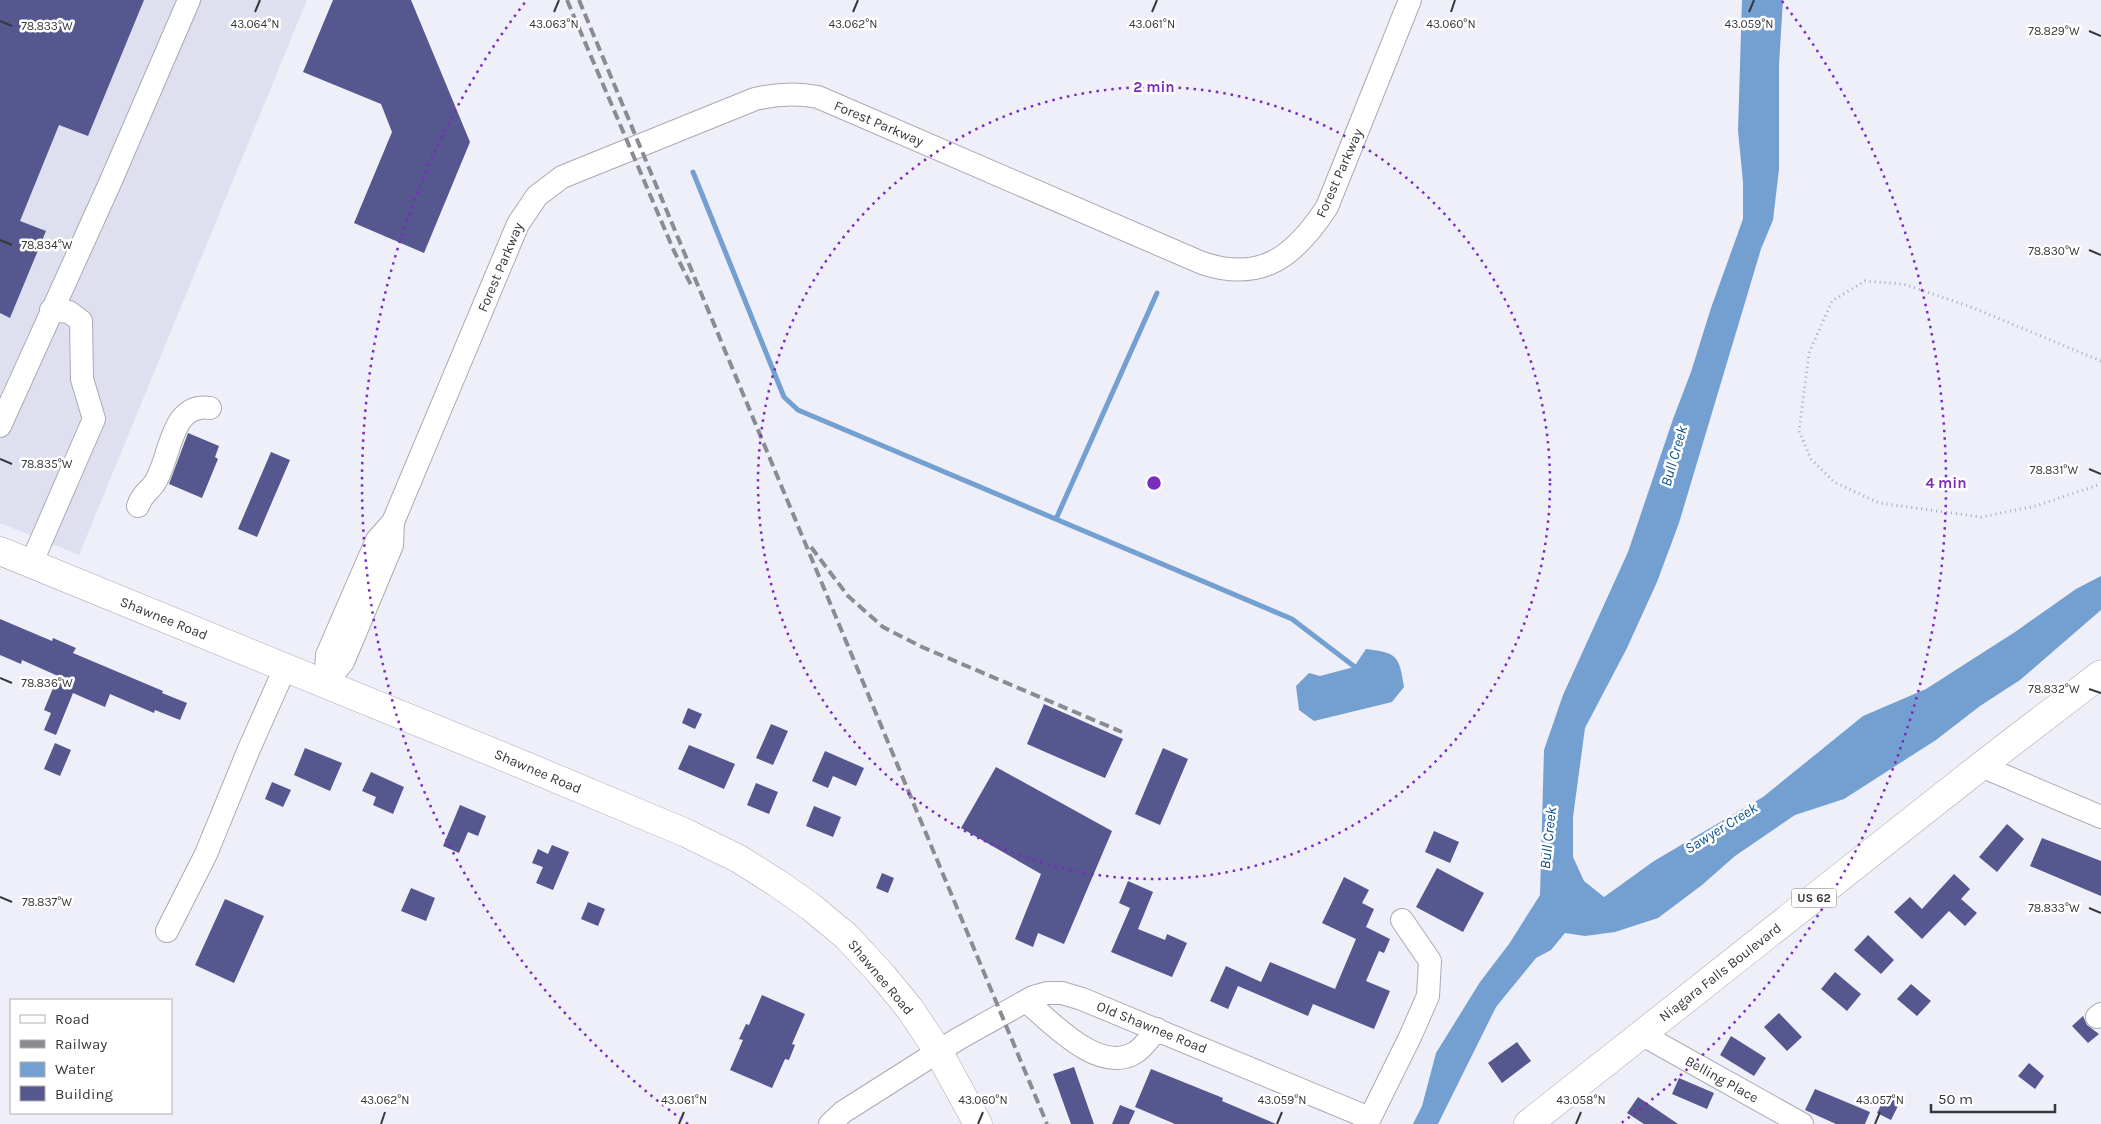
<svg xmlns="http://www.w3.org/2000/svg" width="2101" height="1124" font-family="Karla,sans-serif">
  <rect width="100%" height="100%" fill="#eeeff8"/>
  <path fill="#dee0ef" d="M0 0H307L79 555 0 523Z"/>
  <path fill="#73a0d1" d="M1742 0H1783L1779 65V169L1773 220 1761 249 1679 523 1657 582 1627 648 1585 728 1573 817V857L1584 881 1604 897 1654 861 1763 797 1863 716 1926 689 2015 632 2076 589 2101 576V610L2020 680 1980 706 1936 740 1844 799 1795 815 1735 856 1702 885 1658 918 1615 932 1585 936 1565 933 1551 950 1536 958 1496 1007 1438 1124H1413L1422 1106 1436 1053 1480 982 1509 944 1540 895 1544 750 1563 695 1628 552 1673 419 1691 372 1711 308 1743 219V182L1738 131Z
    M1366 649C1398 653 1399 656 1404 687L1392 702 1314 721 1299 710 1296 686 1309 673 1320 676 1354 667Z"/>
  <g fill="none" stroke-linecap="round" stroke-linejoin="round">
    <path stroke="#73a0d1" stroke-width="5" d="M693 172 784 397 798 410 1292 619 1355 667
      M1056 519 1157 293"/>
  </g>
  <path fill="#55578e" d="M0 0H144L88 136 59 125 20 221 46 231 10 318 0 313Z
    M333 0H411L470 142 424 253 354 223 392 132 381 104 303 72Z
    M188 433 219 446 215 457 218 459 202 498 169 484Z
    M271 452 290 460 257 537 238 529Z
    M0 619 52 641 53 638 76 648 73 653 163 691 162 693 187 703 180 720 155 710 154 713 110 694 105 707 73 693 56 735 44 730 51 713 44 710 58 676 22 660 21 664 0 655Z
    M1044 704 1123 739 1105 778 1027 744Z
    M688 708 702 714 695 729 682 723Z
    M771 724 788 731 773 765 756 758Z
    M55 743 71 750 60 776 44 769Z
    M689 745 735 764 724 789 678 769Z
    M305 748 342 763 330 791 294 775Z
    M1163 748 1188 759 1160 825 1135 814Z
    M825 751 864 768 856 786 833 776 828 788 812 781Z
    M996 767 1112 831 1064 944 1038 933 1033 947 1015 939 1041 874 961 828Z
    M371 772 404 787 393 814 373 805 376 797 362 791Z
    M272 782 291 790 283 807 265 799Z
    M756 783 778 792 769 814 747 805Z
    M460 805 486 816 478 836 468 832 459 853 443 846Z
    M814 806 841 817 833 837 806 826Z
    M2007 824 2024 839 1997 872 1979 857Z
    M1434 831 1459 842 1450 863 1425 852Z
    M2042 838 2101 861V896L2030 866Z
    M552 845 569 852 553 890 536 883 543 867 532 863 538 849 548 854Z
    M1437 868 1484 893 1463 932 1416 907Z
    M882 873 894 878 888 893 876 888Z
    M1954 874 1970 889 1961 899 1977 913 1965 926 1949 911 1922 939 1894 912 1910 897 1922 909Z
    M1344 877 1369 890 1362 903 1374 909 1366 927 1390 939 1384 953 1379 951 1366 981 1390 991 1374 1029 1313 1004 1308 1016 1238 986 1228 1009 1210 1001 1226 966 1261 982 1270 962 1335 989 1356 939 1322 923Z
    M1128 881 1153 892 1138 929 1165 940 1167 934 1187 943 1172 977 1111 952 1130 908 1119 903Z
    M411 888 435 898 426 921 401 911Z
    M225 899 264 916 234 983 195 965Z
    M588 902 605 909 598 926 581 919Z
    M1868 935 1894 960 1881 974 1854 950Z
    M1835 972 1861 994 1847 1011 1821 989Z
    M1911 984 1931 1001 1917 1016 1897 999Z
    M762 995 805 1014 792 1044 795 1045 789 1060 785 1059 772 1088 730 1070 743 1040 739 1039 746 1024 749 1025Z
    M1779 1013 1802 1037 1787 1051 1764 1027Z
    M2083 1016 2087 1025 2099 1034 2088 1043 2072 1026Z
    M1731 1036 1766 1058 1754 1076 1720 1055Z
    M1517 1042 1531 1061 1502 1083 1488 1063Z
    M2029 1063 2044 1076 2035 1089 2018 1076Z
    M1074 1067 1094 1124H1071L1053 1074Z
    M1151 1069 1223 1098 1222 1101 1276 1124H1175L1135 1107Z
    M1679 1078 1714 1093 1707 1109 1672 1094Z
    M1815 1089 1870 1112 1865 1124H1836L1805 1110Z
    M1886 1095 1900 1102 1891 1120 1877 1113Z
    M1638 1097 1656 1109 1678 1124H1644L1627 1113Z
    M1120 1105 1135 1111 1129 1124H1112Z"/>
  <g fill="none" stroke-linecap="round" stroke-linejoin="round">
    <defs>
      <path id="minor" d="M0 426 110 183 189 0
        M138 506C142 494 147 493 154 484 171 460 169 402 210 408
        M31 564 94 419 82 379 81 321 69 312 51 310
        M325 684 343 662 392 545 393 522 518 224 537 196 562 177 755 99C777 94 797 93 818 97L1202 263C1262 283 1295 256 1327 207L1410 0
        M325 684 327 655 377 540 393 522
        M1981 766 2101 817
        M167 931 206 854 249 749 285 668
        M1026 1001C1051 1022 1100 1076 1136 1052 1144 1047 1151 1036 1157 1029
        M2097 1017 2101 1014
        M1641 1034 1802 1124
        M830 1124 843 1112 958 1039 1033 997 1047 993H1062L1082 999 1369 1118
        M1367 1124 1410 1037 1428 996 1430 961 1402 920"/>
      <path id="major" d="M0 551 526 766 686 833 739 859 777 883 811 907 846 936 883 976 910 1009 938 1051 978 1124
        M1528 1124 1981 766 2101 674"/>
    </defs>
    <use href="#minor" stroke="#a9aab2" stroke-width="24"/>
    <use href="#major" stroke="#a9aab2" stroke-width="29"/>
    <path stroke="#abacb3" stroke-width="3" stroke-dasharray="1 4" stroke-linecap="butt" d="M2101 361 1971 307 1903 284 1865 281 1832 301 1809 353 1799 431 1811 459 1834 482 1879 503 1981 517 2036 506 2101 484"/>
    <use href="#minor" stroke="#fff" stroke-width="22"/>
    <use href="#major" stroke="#fff" stroke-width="28"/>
    <path stroke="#8b8c92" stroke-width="4" stroke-dasharray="10 5" stroke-linecap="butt" d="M567 0 674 251 692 287
      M579 0 1047 1124
      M811 547 848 596 883 627 922 647 1122 732"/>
  </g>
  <path fill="none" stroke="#37383b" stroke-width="2" d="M255 12 260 0M554 12 559 0M853 12 858 0M1152 12 1157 0M1451 12 1455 0M1749 12 1754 0M0 21 12 26M2089 31 2101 36M0 240 12 245M2089 250 2101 255M0 459 12 464M2089 469 2101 474M0 678 12 683M2089 689 2101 693M0 897 12 902M2089 908 2101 913M381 1124 385 1112M679 1124 684 1112M978 1124 983 1112M1277 1124 1282 1112M1576 1124 1581 1112M1875 1124 1880 1112"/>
  <g fill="none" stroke="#7b2cbf" stroke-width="2.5" stroke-dasharray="2.5 5">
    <circle cx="1154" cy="483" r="396"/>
    <path d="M688 1124A792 792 0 0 1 526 1M1782 1A792 792 0 0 1 1620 1124"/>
  </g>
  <g text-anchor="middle" stroke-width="5" stroke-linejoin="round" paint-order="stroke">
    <rect fill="#fff" stroke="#737476" stroke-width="1" x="1791.5" y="888.5" width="45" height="19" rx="4"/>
    <g font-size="12" font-weight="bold" fill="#37383b">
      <text x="1814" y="902">US 62</text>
    </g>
    <g font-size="14" fill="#37383b" stroke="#fff">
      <text transform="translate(879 123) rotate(23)" y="5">Forest Parkway</text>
      <text transform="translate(1339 173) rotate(-66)" y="5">Forest Parkway</text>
      <text transform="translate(500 267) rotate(-67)" y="5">Forest Parkway</text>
      <text transform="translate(164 618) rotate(22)" y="5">Shawnee Road</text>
      <text transform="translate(538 771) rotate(23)" y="5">Shawnee Road</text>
      <text transform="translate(1720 972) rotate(-38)" y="5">Niagara Falls Boulevard</text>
      <text transform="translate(881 977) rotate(50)" y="5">Shawnee Road</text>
      <text transform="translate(1152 1027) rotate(22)" y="5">Old Shawnee Road</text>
      <text transform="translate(1722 1079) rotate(29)" y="5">Belling Place</text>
    </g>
    <g font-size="15" font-style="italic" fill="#0d538f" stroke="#fff">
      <text transform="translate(1674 456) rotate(-74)" y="5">Bull Creek</text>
      <text transform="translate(1721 828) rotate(-32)" y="5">Sawyer Creek</text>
      <text transform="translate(1548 838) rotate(-84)" y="5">Bull Creek</text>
    </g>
  </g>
  <g font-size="12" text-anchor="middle" fill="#37383b" stroke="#fff" stroke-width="5" stroke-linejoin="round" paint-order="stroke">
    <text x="853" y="28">43.062°N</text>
    <text x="554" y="28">43.063°N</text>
    <text x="1152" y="28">43.061°N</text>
    <text x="1451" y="28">43.060°N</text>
    <text x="1749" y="28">43.059°N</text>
    <text x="255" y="28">43.064°N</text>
    <text x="47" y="30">78.833°W</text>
    <text x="2054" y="35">78.829°W</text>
    <text x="47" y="249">78.834°W</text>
    <text x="2054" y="255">78.830°W</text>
    <text x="47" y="468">78.835°W</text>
    <text x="2054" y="474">78.831°W</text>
    <text x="47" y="687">78.836°W</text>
    <text x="2054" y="693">78.832°W</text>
    <text x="47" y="906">78.837°W</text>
    <text x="2054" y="912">78.833°W</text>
    <text x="385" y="1104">43.062°N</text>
    <text x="684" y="1104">43.061°N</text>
    <text x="983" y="1104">43.060°N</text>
    <text x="1282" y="1104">43.059°N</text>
    <text x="1581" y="1104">43.058°N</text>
    <text x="1880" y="1104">43.057°N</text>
  </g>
  <circle cx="1154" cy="483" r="8" fill="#7b2cbf" stroke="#fff" stroke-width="2.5"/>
  <g font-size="15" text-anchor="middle" font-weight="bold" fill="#7b2cbf" stroke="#fff" stroke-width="5" stroke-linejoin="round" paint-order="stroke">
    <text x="1154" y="92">2 min</text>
    <text x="1946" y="488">4 min</text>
  </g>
  <rect x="10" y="999" width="162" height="115" fill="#ffffff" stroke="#afafb1"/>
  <rect x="20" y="1015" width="25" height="8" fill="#ffffff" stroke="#afafb1"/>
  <text x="55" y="1024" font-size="15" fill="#37383b">Road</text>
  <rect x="20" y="1040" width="25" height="8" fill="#8b8c92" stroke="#afafb1"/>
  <text x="55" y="1049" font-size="15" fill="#37383b">Railway</text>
  <rect x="20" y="1062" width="25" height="15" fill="#73a0d1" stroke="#afafb1"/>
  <text x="55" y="1074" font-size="15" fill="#37383b">Water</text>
  <rect x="20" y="1086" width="25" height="15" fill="#55578e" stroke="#afafb1"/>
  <text x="55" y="1099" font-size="15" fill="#37383b">Building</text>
  <path d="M1931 1104v8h124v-8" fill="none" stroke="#37383b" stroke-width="2.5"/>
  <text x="1938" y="1104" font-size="15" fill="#37383b" stroke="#ffffff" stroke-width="4" paint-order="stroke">50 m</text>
</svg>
